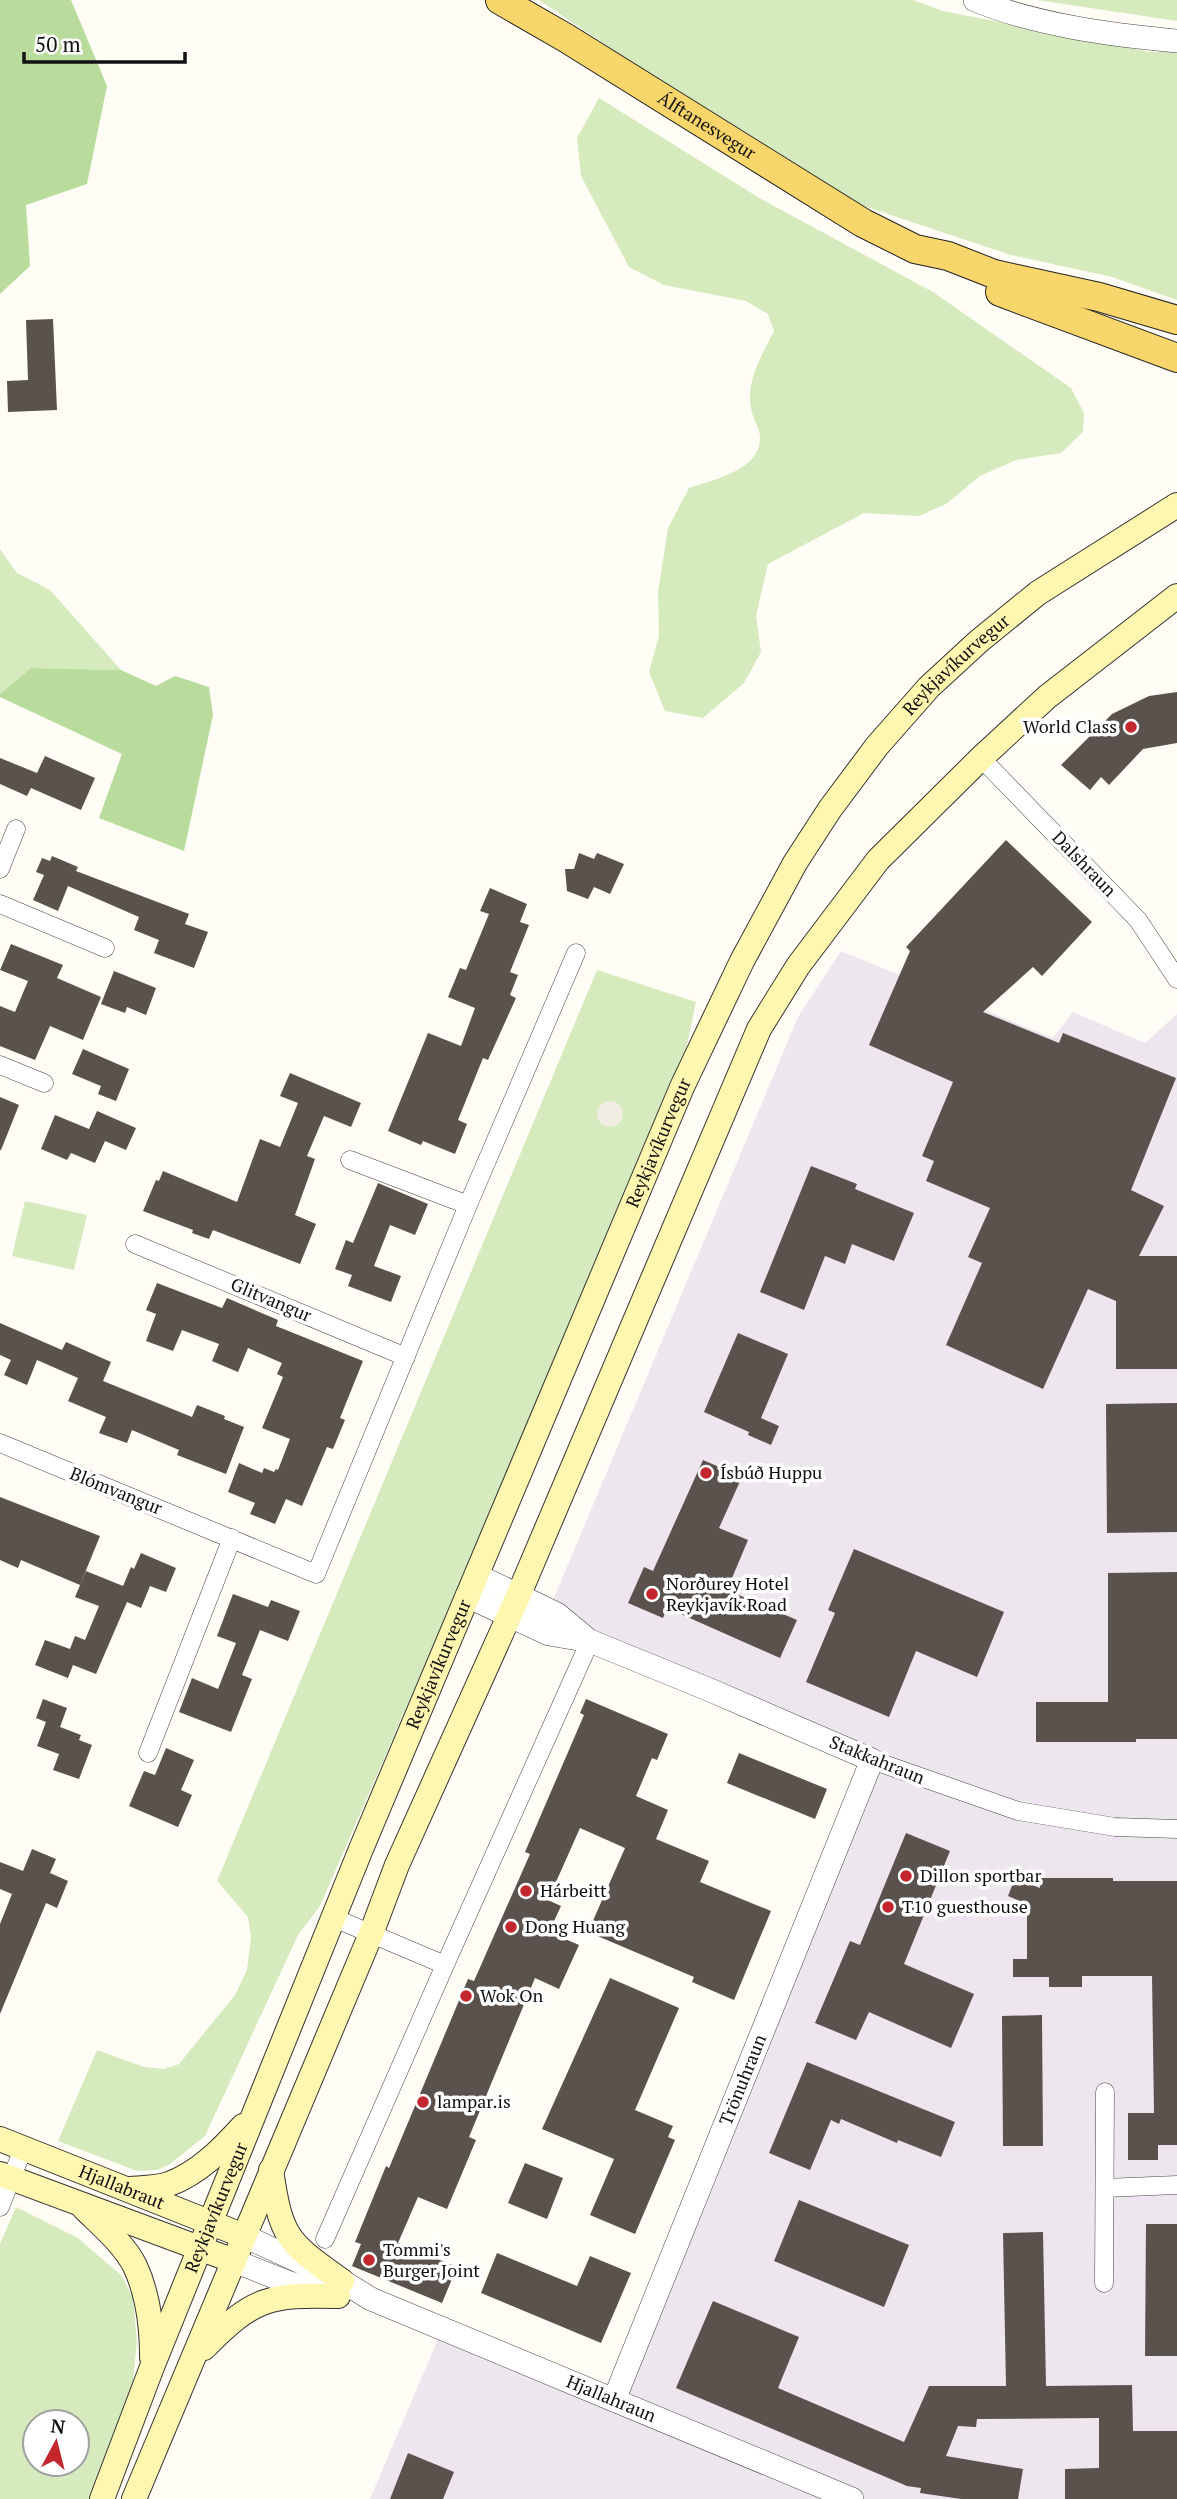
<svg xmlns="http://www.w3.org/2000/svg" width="1177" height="2499" font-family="'PT Serif',serif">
  <rect width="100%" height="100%" fill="#fffdf5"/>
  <path fill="#eee6ef" d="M841 951 1053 1038 1073 1012 1145 1043 1177 1014V2499H370L441 2332 614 2404 873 1765 543 1624 798 1017Z"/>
  <path fill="#d5ebbd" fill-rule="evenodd" d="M539 0H913L943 11 1150 52H1177V300L1112 277 1011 255 828 194Z
    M1037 0H1177V21Z
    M599 98 761 199 933 292 1071 388 1084 413 1083 432 1061 453 1016 460 980 476 946 504 919 516 864 513 768 564 756 616 761 652 744 683 703 718 665 711 649 672 659 636 658 592 668 528 689 488C712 480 759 471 760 439 761 429 752 418 751 408 746 380 762 355 774 331L768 314 746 301 664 285 629 267 581 176 577 138Z
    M0 549 17 573 50 590 121 670 31 668 0 694Z
    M597 970 696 1002 685 1054 557 1360 320 1906 298 1935 205 2136 169 2165 157 2170 137 2171 58 2141 97 2050 144 2067 164 2069 179 2064 235 1995 247 1970 251 1936 248 1917 217 1881Z
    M25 1201 87 1215 74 1270 12 1256Z
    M16 2207 78 2238 122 2276 133 2298 137 2342 131 2399 94 2499H0V2244ZM35 2422H77V2464H35Z"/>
  <path fill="#b9dc9c" d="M0 0H71L107 86 87 184 26 205 30 266 0 294Z
    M31 668 121 670 156 686 175 676 209 687 213 715 184 851 99 818 122 754 0 697V694Z"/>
  <path fill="#f1ede2" d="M597 1114a13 13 0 1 1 26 0a13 13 0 1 1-26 0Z"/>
  <path fill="#5a524d" d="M53 319 57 410 8 412 7 381 28 380 26 320Z
    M1177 692V743L1143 749 1109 785 1101 777 1090 790 1061 765 1112 714 1149 696Z
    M45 756 95 778 81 810 31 788 27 796 0 784V758L37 773Z
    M1006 840 1092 922 1042 976 1033 967 983 1012 1059 1043 1063 1033 1176 1078 1131 1190 1164 1206 1139 1256H1177V1369H1116V1301L1088 1289 1043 1389 946 1345 982 1263 968 1257 990 1208 926 1181 934 1161 922 1156 953 1082 869 1045 910 951 906 947Z
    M579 853 594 859 597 853 624 864 610 894 594 887 588 899 567 891 565 869H574Z
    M52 856 78 867 76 871 189 914 185 924 208 932 194 968 154 953 159 940 134 930 139 917 68 886 58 911 33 900 44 875 36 872 42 858 50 861Z
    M490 888 527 904 520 922 529 925 510 972 518 975 510 995 516 998 488 1060 483 1058 458 1120 467 1124 455 1154 423 1141 421 1145 388 1131 428 1033 461 1046 475 1008 448 997 460 968 466 970 489 914 480 911Z
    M11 944 63 965 57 978 101 997 83 1040 50 1026 35 1060 0 1046V1006L15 1012 28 981 0 970Z
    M114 971 156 988 146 1015 127 1007 125 1013 101 1004Z
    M83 1049 129 1069 116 1101 98 1094 101 1086 72 1074Z
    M290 1073 361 1103 351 1127 324 1116 307 1156 315 1159 295 1215 316 1224 300 1264 213 1230 209 1239 192 1233 193 1230 143 1211 156 1180 159 1181 163 1171 237 1202 260 1139 280 1147 298 1103 280 1096Z
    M0 1097 19 1105 1 1150H0Z
    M97 1111 136 1128 126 1150 105 1141 95 1163 71 1153 67 1160 41 1149 55 1115 89 1129Z
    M811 1166 857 1184 855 1189 914 1213 894 1261 852 1244 845 1264 825 1256 804 1310 760 1292Z
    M378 1183 428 1204 415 1235 390 1225 374 1266 401 1276 391 1302 348 1286 352 1275 335 1269 346 1240 353 1243Z
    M157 1283 222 1308 227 1298 278 1320 276 1326 363 1361 340 1418 345 1420 333 1449 327 1447 302 1506 286 1499 275 1524 250 1514 255 1503 228 1492 239 1463 262 1473 264 1468 274 1472 276 1469 278 1470 290 1439 262 1428 283 1377 277 1374 282 1363 248 1348 238 1372 212 1361 219 1344 182 1330 173 1351 146 1341 156 1314 146 1310Z
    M0 1323 62 1350 66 1342 111 1362 103 1381 192 1417 197 1405 225 1416 224 1419 244 1427 226 1474 177 1455 179 1450 132 1430 127 1443 99 1433 106 1417 68 1401 78 1378 37 1360 27 1385 4 1375 11 1360 0 1355Z
    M738 1333 788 1354 761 1418 779 1426 771 1445 748 1435 749 1432 704 1412Z
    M1177 1403V1532L1107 1533 1106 1404Z
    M703 1460 742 1477 719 1528 748 1540 727 1590 797 1620 780 1658 667 1608 663 1618 628 1603 644 1567 653 1571Z
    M0 1497 100 1536 80 1585 21 1560 18 1568 0 1560Z
    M854 1549 1004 1612 977 1677 916 1651 889 1717 806 1682 835 1613 828 1610Z
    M141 1553 176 1568 166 1592 150 1586 141 1608 127 1602 96 1674 73 1665 68 1678 35 1665 45 1640 70 1649 75 1636 85 1640 99 1606 75 1597 86 1571 123 1586 131 1567 134 1569Z
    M1177 1572V1739H1136V1742H1036V1702H1108V1573Z
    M233 1594 268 1607 271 1600 300 1611 288 1641 260 1630 242 1675 252 1679 231 1732 179 1712 192 1678 218 1689 236 1643 217 1636Z
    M43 1699 67 1708 60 1727 81 1735 79 1740 92 1745 79 1779 53 1770 59 1754 37 1746 46 1722 36 1718Z
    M586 1699 668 1734 657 1760 652 1758 636 1796 668 1810 656 1839 709 1861 700 1882 771 1911 734 2000 692 1982 694 1977 588 1932 625 1848 580 1828 548 1900 561 1906 549 1932 579 1945 559 1989 535 1978 469 2137 476 2140 447 2209 418 2197 398 2243 457 2267 442 2303 352 2266 361 2244 355 2242 386 2166 389 2168 468 1979 474 1981 530 1854 525 1852 584 1715 580 1713Z
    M166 1748 194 1760 181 1790 192 1795 178 1827 129 1806 144 1771 155 1775Z
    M739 1753 827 1789 815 1819 727 1783Z
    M906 1833 950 1851 904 1964 974 1994 951 2048 869 2012 856 2040 815 2023 850 1941 860 1945Z
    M32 1849 56 1859 50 1873 68 1881 57 1908 46 1903 0 2014V1924L12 1894 0 1889V1862L23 1871Z
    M1015 1878 1040 1888V1878H1113V1881H1177V2145H1158V2160H1128V2113H1154L1152 1976H1082V1987H1049V1977H1013V1959H1027V1904L1008 1896Z
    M610 1978 679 2008 635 2110 673 2126 668 2137 675 2140 635 2234 590 2215 614 2159 542 2129Z
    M1042 2015 1043 2146H1003L1002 2016Z
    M807 2062 955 2122 941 2157 898 2140 897 2143 841 2119 839 2124 831 2120 810 2170 769 2153Z
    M525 2163 563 2178 547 2219 508 2203Z
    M799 2200 909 2245 884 2307 774 2261Z
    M1146 2224H1177V2356H1145Z
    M1043 2232 1046 2386 1132 2385 1133 2431H1177V2499H1065V2469L1099 2468V2418L977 2419 976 2427 958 2426 946 2456 1023 2469 1018 2499H961L920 2493 921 2488 907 2486 676 2388 713 2301 799 2337 778 2388 904 2442 929 2386H1006L1003 2233Z
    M497 2253 577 2286 590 2256 631 2273 601 2343 481 2293Z
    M408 2453 454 2472 443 2499H390Z"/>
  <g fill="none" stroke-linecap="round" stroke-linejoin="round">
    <defs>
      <path id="minor" d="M981 758 1138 920 1177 979
        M0 869 16 829
        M0 904 105 948
        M0 1065 44 1083
        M350 1160 468 1205
        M135 1244 406 1357
        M0 1443 316 1574 468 1205 576 953
        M148 1753 232 1538
        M872 1760 1018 1811 1115 1827 1177 1829
        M334 1918 445 1965
        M1105 2188 1177 2185
        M0 2207 23 2149
        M325 2239 445 1965 590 1641
        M1104 2283 1105 2092"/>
      <g id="tertiary">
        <path d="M975 0C1036 25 1111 35 1177 41"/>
        <path d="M476 1575 557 1614 587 1639"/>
        <path d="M467 1596 549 1634 590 1641 710 1690 872 1760 614 2400"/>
        <path id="s1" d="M244 2236 342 2281 371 2299 852 2499"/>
        <path d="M234 2261 287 2282 323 2292"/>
      </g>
      <g id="secondary">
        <path id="s2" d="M0 2139 244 2236"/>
        <path d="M271 2170C281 2238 287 2242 342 2281"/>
        <path d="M0 2174 234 2261"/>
        <path d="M130 2189C142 2188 157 2188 169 2184 199 2173 222 2149 243 2126"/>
        <path d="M84 2208C101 2225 124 2244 135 2266 148 2294 152 2326 152 2357"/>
        <path d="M204 2348C253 2298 269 2294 338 2296"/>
        <path id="s3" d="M102 2499 152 2367 361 1849 682 1087 742 961 795 863 830 809 877 746 929 687 979 641 1038 593 1177 505"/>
        <path d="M134 2499 371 1934 397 1865 519 1594 759 1029 798 966 878 860 981 758 1047 697 1177 596"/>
      </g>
      <g id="primary">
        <path id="s4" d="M500 0 566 38 863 223 915 249 948 256 994 274 1099 297 1177 320"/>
        <path d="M1000 292 1177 358"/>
      </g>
    </defs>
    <use href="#minor" stroke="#444" stroke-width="19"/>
    <use href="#tertiary" stroke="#444" stroke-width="24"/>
    <use href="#secondary" stroke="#333" stroke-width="26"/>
    <use href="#primary" stroke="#222" stroke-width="30"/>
    <use href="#minor" stroke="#fff" stroke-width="18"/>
    <use href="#tertiary" stroke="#fff" stroke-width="23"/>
    <use href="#secondary" stroke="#fff6b0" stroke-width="24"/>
    <use href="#primary" stroke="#f9d66b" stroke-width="28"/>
  </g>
  <g fill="#c4262e" stroke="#fff" stroke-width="2.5">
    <circle cx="1131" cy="727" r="7"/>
    <circle cx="706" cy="1473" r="7"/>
    <circle cx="652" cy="1594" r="7"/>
    <circle cx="906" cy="1876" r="7"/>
    <circle cx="526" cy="1891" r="7"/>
    <circle cx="888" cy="1907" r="7"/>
    <circle cx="511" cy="1927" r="7"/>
    <circle cx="466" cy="1996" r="7"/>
    <circle cx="423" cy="2102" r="7"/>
    <circle cx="369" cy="2260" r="7"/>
  </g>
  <g text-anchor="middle" stroke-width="7" stroke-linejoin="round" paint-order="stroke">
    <g font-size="18" fill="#111" stroke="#fff">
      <text dy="6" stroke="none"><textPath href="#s4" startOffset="242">Álftanesvegur</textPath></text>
      <text dy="6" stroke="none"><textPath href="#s3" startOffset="2034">Reykjavíkurvegur</textPath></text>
      <text transform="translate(1084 864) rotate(46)" y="6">Dalshraun</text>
      <text dy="6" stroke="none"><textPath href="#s3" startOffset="1466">Reykjavíkurvegur</textPath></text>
      <text transform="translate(271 1300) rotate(23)" y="6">Glitvangur</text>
      <text transform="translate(116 1491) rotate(22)" y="6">Blómvangur</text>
      <text dy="6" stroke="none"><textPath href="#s3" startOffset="900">Reykjavíkurvegur</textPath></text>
      <text transform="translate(877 1760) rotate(22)" y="6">Stakkahraun</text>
      <text transform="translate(743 2080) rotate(-68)" y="6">Trönuhraun</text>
      <text dy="6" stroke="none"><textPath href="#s2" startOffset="131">Hjallabraut</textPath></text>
      <text dy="6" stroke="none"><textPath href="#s3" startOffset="313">Reykjavíkurvegur</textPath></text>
      <text dy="6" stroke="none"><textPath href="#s1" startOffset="402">Hjallahraun</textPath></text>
    </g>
    <g font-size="18" fill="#111" stroke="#fff" text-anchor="start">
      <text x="1117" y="733" text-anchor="end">World Class</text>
      <text x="720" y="1479">Ísbúð Huppu</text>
      <text x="666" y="1590">Norðurey Hotel<tspan x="666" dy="21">Reykjavík Road</tspan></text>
      <text x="920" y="1882">Dillon sportbar</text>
      <text x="540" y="1897">Hárbeitt</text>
      <text x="902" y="1913">T10 guesthouse</text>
      <text x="525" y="1933">Dong Huang</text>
      <text x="480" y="2002">Wok On</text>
      <text x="437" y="2108">lampar.is</text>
      <text x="383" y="2256">Tommi's<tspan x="383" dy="21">Burger Joint</tspan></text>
    </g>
  </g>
  <g transform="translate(56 2443) rotate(7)"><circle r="33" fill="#ffffff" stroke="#a0a0a0" stroke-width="2"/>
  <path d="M0-5L12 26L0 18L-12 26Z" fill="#c4262e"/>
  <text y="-10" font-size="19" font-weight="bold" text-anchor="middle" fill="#111111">N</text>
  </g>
  <path d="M24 52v10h161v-10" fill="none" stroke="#111111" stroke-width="3.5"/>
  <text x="35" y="52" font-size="21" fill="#111111" stroke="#ffffff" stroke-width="5" paint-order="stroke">50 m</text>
</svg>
